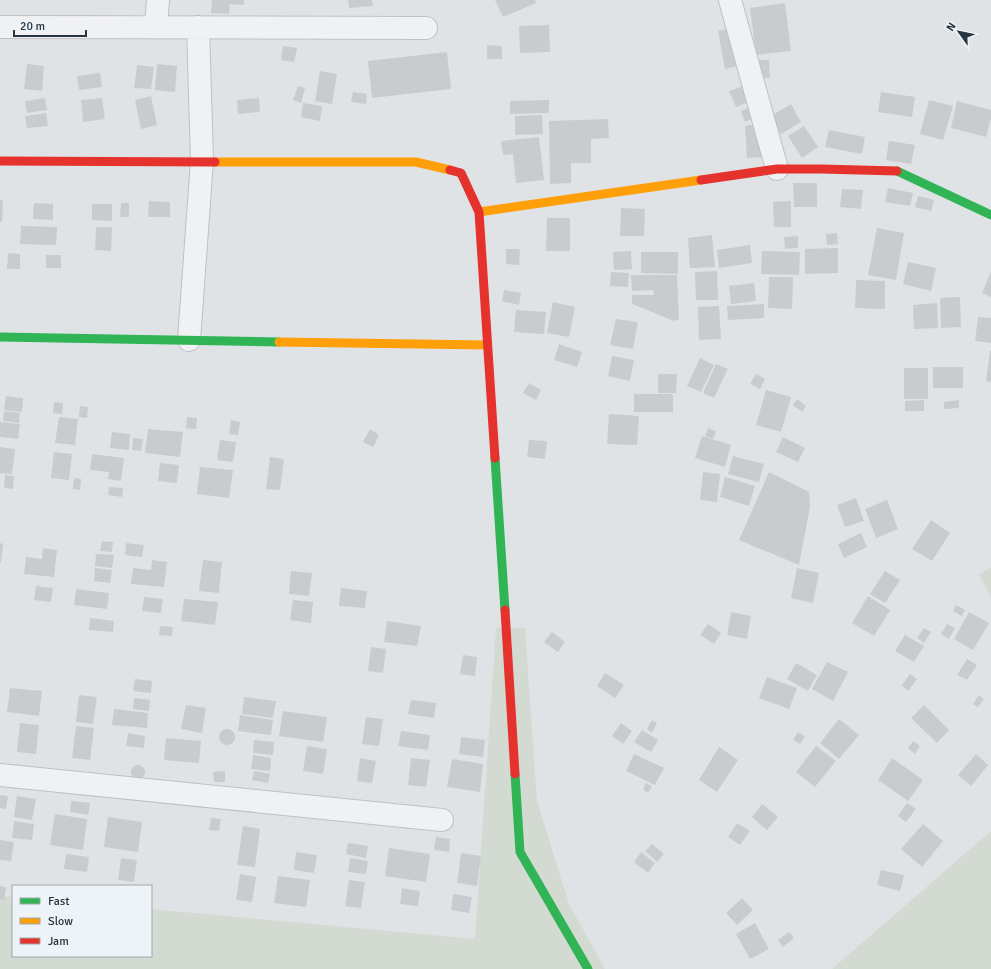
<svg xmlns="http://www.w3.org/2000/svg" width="991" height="969" font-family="Signika,sans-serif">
  <rect width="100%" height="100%" fill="#e0e3e6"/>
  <path fill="#d3dad1" d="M991 567V597L979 575Z
    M496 628H525L537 801 569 904 605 969H0V896L13 897V956H151V909L475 939Z
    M991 831V969H832Z"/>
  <path fill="#c9ccce" d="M212 0H244V5L230 4 229 14 211 13Z
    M348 0H372L373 6 349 8Z
    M495 0H535L536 3 503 17Z
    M785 3 791 51 756 55 750 8Z
    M549 25 550 52 520 53 519 26Z
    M732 28 739 66 725 69 718 31Z
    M487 45 502 46V59H487Z
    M283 46 297 48 294 62 281 60Z
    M447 52 451 89 372 98 368 61Z
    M758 60H769L770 78H758Z
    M27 64 44 66 42 91 24 89Z
    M157 64 177 66 175 92 155 90Z
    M137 65 154 67 151 89 134 88Z
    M320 71 337 74 332 104 315 101Z
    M100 73 102 87 79 90 77 76Z
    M298 86 305 88 301 103 293 100Z
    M743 86 749 102 736 107 729 91Z
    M353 92 367 94 366 104 351 102Z
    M881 92 915 97 912 117 878 112Z
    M151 96 157 125 141 129 135 100Z
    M45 98 47 110 27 113 25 101Z
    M102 98 105 119 83 122 81 100Z
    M259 98 260 112 238 114 237 100Z
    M549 100V113L510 114V101Z
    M929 100 953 106 943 140 920 134Z
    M957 101 991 110V118L986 137 951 128Z
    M303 103 322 106 320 121 301 117Z
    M791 104 801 122 781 134 771 116Z
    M750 107 755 117 745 122 741 111Z
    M46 113 48 126 27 128 25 116Z
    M542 115 543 134 515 135V116Z
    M608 119 609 138 591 139V163H571V183L550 184 549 121Z
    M760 124 762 157 747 158 745 126Z
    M804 126 818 147 802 158 788 136Z
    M829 130 865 137 862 154 825 147Z
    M539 137 544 180 516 183 513 154 503 155 501 141Z
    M889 141 915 145 911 164 886 160Z
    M793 183H817V207H794Z
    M888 188 913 193 910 206 885 202Z
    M842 189 863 190 861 209 840 207Z
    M918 196 934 200 931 211 915 207Z
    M0 200 3 201 2 222H0Z
    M149 201 170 202V217H148Z
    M791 201V227H774L773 202Z
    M34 203 53 204V220L33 219Z
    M121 203H129V217H120Z
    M92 204H112V221L92 220Z
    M621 208 645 209 644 236H620Z
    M547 218H570V251H546Z
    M21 226 57 227 56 245 20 244Z
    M96 227H112L111 251 95 250Z
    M877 228 904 233 896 280 868 275Z
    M837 233 838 244 827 245 826 234Z
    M712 235 715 267 690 268 688 238Z
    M798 236V248L785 249 784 237Z
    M750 245 752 263 719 268 717 250Z
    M838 248V273L805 274V249Z
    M506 249H520L519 265 506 264Z
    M631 251 632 269 614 270 613 252Z
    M762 251 800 252 799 275 761 274Z
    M641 252H678V274L641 273Z
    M8 253 20 254V269H7Z
    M46 255H61V268H46Z
    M908 262 936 268 931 291 903 284Z
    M717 271 718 300H696L695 272Z
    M991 271V297L982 293Z
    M611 272 629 273 628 287 610 286Z
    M631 275H677L679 319 674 321 632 304V295H654L653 290 632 291Z
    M769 277H793L792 309 768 308Z
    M856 280 885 281V309L855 308Z
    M754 283 756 301 731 304 729 286Z
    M504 290 521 293 519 305 502 301Z
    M960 297 961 327 941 328 940 298Z
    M553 302 575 307 569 337 547 333Z
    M937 303 938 328 914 329 913 305Z
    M764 304V318L728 320 727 306Z
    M719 306 721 339 699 340 698 307Z
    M516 310 546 312 544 334 514 332Z
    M978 317 991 318V343L975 341Z
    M616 319 638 322 633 349 610 345Z
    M559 344 582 352 577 367 554 360Z
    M990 351H991V382L986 381Z
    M612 356 634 360 630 381 608 376Z
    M700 358 714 365 701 392 687 386Z
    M716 364 728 369 714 398 703 393Z
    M933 367H963V388H933Z
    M904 368H928V399H904Z
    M658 374H677L676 393H658Z
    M756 374 765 379 760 389 750 384Z
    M529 383 541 390 536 400 523 393Z
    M766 390 791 397 781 432 756 425Z
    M634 394H673V412H634Z
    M6 396 23 398 22 412 4 410Z
    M797 399 806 406 802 412 793 405Z
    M924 400V411H905V401Z
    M959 400V408L944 409V402Z
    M54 402 63 403 62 414 53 413Z
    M80 406 88 407 87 418 79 417Z
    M4 411 20 413 19 423 3 421Z
    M609 414 639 416 637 445 607 444Z
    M59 417 78 419 75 445 55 443Z
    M187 417 197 418 196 429 186 428Z
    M231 420 240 422 238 435 229 434Z
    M0 422 20 424 18 439 0 437Z
    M708 428 716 431 713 439 705 436Z
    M148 429 183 432 180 457 145 453Z
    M370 429 379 435 373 447 363 442Z
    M112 432 130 434 129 450 110 448Z
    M702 436 731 445 725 467 695 458Z
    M783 437 805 448 798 462 776 452Z
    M133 438 143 439 141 451 132 450Z
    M220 440 236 442 233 462 217 460Z
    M529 440 547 441 545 459 527 457Z
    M0 447 15 449 12 474 0 473Z
    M54 452 72 454 69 480 51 478Z
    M92 454 124 458 121 481 108 479 109 472 90 470Z
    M733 456 764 464 759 482 728 474Z
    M270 457 284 459 280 490 266 489Z
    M160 463 179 465 177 483 158 481Z
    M200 467 233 470 229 498 197 494Z
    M703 472 720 474 717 502 700 500Z
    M769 472 809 492 810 507 799 565 739 540Z
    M5 475 14 476 13 489 4 488Z
    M725 477 755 486 749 506 720 497Z
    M74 478 81 479 80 490 73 489Z
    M109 487 123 488 122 497 108 495Z
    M856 498 864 521 845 527 837 505Z
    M887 500 898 529 876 538 865 509Z
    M931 520 950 533 932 561 912 549Z
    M861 533 867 547 844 558 838 544Z
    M102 541 113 542 112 552 100 551Z
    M0 543 3 544 1 563H0Z
    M126 543 144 545 142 557 125 555Z
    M43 548 57 550 54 577 24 574 26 557 42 559Z
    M96 554 114 555 112 568 95 566Z
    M152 560 167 562 164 587 131 584 133 568 151 570Z
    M203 560 222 562 219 593 199 591Z
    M95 568 112 570 110 583 94 581Z
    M797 568 819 573 813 603 791 598Z
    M291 571 312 573 309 596 289 594Z
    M885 571 900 580 885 603 870 594Z
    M36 586 53 588 51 602 34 600Z
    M341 588 367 591 365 608 339 606Z
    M76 589 109 593 107 609 74 605Z
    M868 596 890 610 874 636 852 623Z
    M144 597 163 599 161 613 142 611Z
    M184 599 218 602 215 625 181 621Z
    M293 600 313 602 311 623 290 620Z
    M956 605 965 610 962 616 953 611Z
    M731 612 751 616 747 639 727 635Z
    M969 612 989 623 973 650 954 639Z
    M90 618 114 621 113 632 89 630Z
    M387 621 421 626 417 646 384 642Z
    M708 624 721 633 714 644 700 635Z
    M947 624 955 628 949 639 941 634Z
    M160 626 173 627 172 636 159 635Z
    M924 628 931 632 924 643 917 638Z
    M552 632 565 642 558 652 544 642Z
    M905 635 924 646 914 662 895 651Z
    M371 647 386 649 383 673 368 671Z
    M463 655 477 657 475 676 460 674Z
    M967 659 977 665 967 680 957 675Z
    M827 662 848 672 833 701 812 689Z
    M796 663 817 675 808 691 787 679Z
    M605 673 624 685 615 698 597 686Z
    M910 674 917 679 908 691 902 685Z
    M767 677 797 688 789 709 759 698Z
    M135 679 152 681 151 693 133 691Z
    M10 688 42 691 39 716 7 712Z
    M79 695 97 697 93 724 76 722Z
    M979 695 984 699 978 707 973 704Z
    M244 697 276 701 273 718 242 714Z
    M134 698 150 700 149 711 133 709Z
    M411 700 436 703 434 718 408 714Z
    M186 705 206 708 202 733 181 729Z
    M924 705 949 730 937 743 911 718Z
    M114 709 148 713 147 728 112 725Z
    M283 711 327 717 323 742 279 736Z
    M240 715 273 720 271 735 238 731Z
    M366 717 383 719 379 746 362 744Z
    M839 719 859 735 839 759 820 743Z
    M652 720 657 723 652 733 647 729Z
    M20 723 39 725 36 754 17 752Z
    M621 723 632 731 623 744 612 736Z
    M76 726 94 728 90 760 72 758Z
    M219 737a8 8 0 1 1 16 0a8 8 0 1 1-16 0Z
    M642 730 658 740 651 752 634 742Z
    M401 731 430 735 428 750 398 746Z
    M798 732 805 736 800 744 793 740Z
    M128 733 145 736 144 748 126 746Z
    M461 737 485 740 483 757 459 754Z
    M166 738 201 741 199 763 164 760Z
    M254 740 274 742 273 755 253 753Z
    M913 741 920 746 915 754 908 748Z
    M307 746 327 749 323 774 303 771Z
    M816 746 836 761 815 787 796 772Z
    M719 747 738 760 717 792 699 780Z
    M634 754 664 768 655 785 626 771Z
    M976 754 988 765 971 786 958 775Z
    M253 755 271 758 270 771 251 769Z
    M360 758 376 761 372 783 357 781Z
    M411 758 430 760 426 787 408 785Z
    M892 758 923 780 908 801 878 780Z
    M452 759 483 764 480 792 447 787Z
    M131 772a7 7 0 1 1 14 0a7 7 0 1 1-14 0Z
    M225 771V782H214L213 772Z
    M254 771 270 774 268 783 252 780Z
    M646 783 652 786 648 793 643 789Z
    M0 795 8 796 6 809 0 808Z
    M17 796 36 799 32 820 14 817Z
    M71 801 90 803 88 815 70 812Z
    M907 803 916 809 906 822 898 816Z
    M762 804 778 817 767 830 752 817Z
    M55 814 87 819 83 850 50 845Z
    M108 817 142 822 138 852 104 847Z
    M211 818 221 819 219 831 209 830Z
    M14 821 34 824 32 840 12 838Z
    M737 823 750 831 740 845 728 837Z
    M923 824 943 841 922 867 901 849Z
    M243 826 260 829 255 867 237 865Z
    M436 837 450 839 449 852 434 850Z
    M0 840 14 842 11 861 0 860Z
    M348 843 368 846 366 858 346 854Z
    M652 844 664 854 657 862 645 851Z
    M389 848 430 854 426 882 385 876Z
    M296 852 317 855 314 873 294 870Z
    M641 852 655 863 648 873 634 862Z
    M461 853 481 856 477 886 457 883Z
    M66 854 89 857 87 872 64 869Z
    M121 858 137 860 134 882 118 880Z
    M350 858 368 861 366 874 348 872Z
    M881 870 904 875 900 891 877 885Z
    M240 874 256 877 252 902 236 900Z
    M278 876 310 880 306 907 274 903Z
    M349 880 365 882 361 908 345 906Z
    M0 886 6 887 4 900 0 899Z
    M402 888 420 891 418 906 400 904Z
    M453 894 472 897 469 913 451 910Z
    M742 898 753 910 737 925 726 913Z
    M755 923 769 949 750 959 736 934Z
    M789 932 794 938 783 947 778 940Z"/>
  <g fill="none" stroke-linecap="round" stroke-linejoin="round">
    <defs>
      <path id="street" d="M730 0 777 169
        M0 27 426 28
        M156 27 158 0
        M189 340 202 161 198 27
        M0 775 442 820"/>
    </defs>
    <use href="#street" stroke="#bec1c4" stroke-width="24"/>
    <use href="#street" stroke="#f0f1f3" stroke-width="22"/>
    <path stroke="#30b455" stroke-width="9" d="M897 171 991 215
      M0 337 279 342
      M495 458 505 610
      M515 774 520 852 588 969"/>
    <path stroke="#ff9f0a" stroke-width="9" d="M215 162H416L450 170
      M479 212 701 180
      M279 342 487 345"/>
    <path stroke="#e5322d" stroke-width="9" d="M0 161 215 162
      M450 170 461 173 479 212 495 458
      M701 180 777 169H821L897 171
      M505 610 515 774"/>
  </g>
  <rect x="12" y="885" width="140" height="72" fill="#edf3f6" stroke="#9da7ad"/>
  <rect x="20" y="898" width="20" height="6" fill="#30b455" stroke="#9da7ad"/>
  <text x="48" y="905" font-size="12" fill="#263540">Fast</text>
  <rect x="20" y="918" width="20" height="6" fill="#ff9f0a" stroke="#9da7ad"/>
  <text x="48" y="925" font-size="12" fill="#263540">Slow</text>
  <rect x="20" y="938" width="20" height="6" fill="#e5322d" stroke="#9da7ad"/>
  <text x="48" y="945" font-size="12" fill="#263540">Jam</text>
  <g transform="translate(959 32) rotate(303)" stroke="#edf3f6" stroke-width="3" paint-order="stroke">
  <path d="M0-3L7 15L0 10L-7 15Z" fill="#263540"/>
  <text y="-6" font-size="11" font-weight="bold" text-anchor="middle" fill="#263540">N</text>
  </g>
  <path d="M14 30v6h72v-6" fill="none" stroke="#263540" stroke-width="2"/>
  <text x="20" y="30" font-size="12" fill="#263540" stroke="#edf3f6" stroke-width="3" paint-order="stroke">20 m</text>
</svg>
